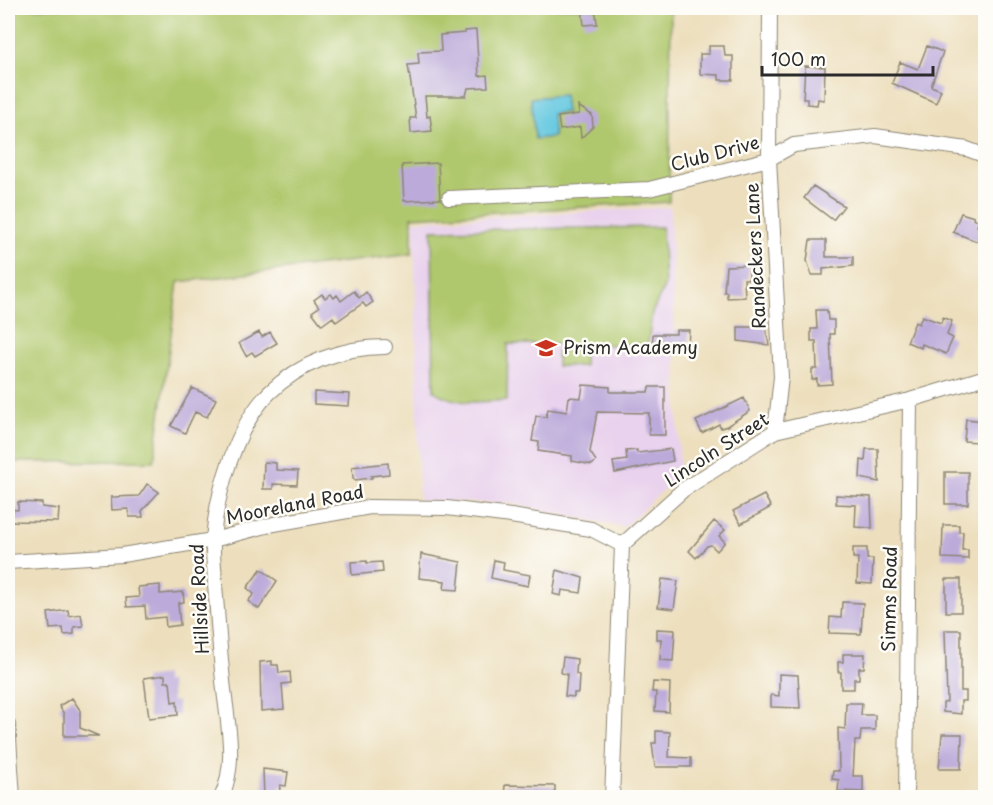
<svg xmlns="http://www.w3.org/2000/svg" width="993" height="805" font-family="'Playpen Sans',sans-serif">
  <rect width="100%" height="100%" fill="#fdfcf7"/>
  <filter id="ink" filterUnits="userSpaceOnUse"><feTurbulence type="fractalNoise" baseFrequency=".0167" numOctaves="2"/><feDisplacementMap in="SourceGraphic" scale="12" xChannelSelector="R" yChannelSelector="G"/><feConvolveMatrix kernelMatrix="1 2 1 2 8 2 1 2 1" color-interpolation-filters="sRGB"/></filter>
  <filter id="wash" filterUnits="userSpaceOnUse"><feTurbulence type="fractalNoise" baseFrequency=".008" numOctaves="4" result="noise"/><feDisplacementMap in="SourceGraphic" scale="24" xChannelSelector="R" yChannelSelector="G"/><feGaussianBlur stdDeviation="1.35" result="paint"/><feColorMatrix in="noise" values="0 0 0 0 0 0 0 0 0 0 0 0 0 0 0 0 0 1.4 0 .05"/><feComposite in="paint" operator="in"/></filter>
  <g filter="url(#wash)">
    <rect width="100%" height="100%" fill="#eddfbd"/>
    <path fill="#e9d2ed" d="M670 207 680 474 624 527 513 504 419 500 414 221Z"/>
    <path fill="#b0c86d" stroke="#6e7a4c" stroke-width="1.5" d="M8 8H671L669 202 412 217V254L178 282 154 461 8 462Z
      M662 227 665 285 652 313 648 345 508 344 507 400C482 402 456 406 434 391L432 230Z
      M557 350H584V366H557Z"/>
    <path fill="#62c7e0" stroke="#467986" stroke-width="1.5" d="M564 95 566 112 552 114 554 137 535 139 531 98Z"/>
    <g id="blocks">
      <path fill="#bcaada" d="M582 8H592L596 14 597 24 584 25Z
        M476 30 479 76 487 75 488 87 468 88 466 96H425L427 117 430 116 432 131 411 133 410 118H416L408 65 419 64 418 52 441 51 440 35 465 33V31Z
        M709 46H724L725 56H733V80H719V75L700 74V54H709Z
        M927 46 943 52 931 86 941 90 936 103 892 83 900 62 918 69Z
        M805 66 825 67 824 100 818 99 817 105 807 104V99H803Z
        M578 106 592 115 593 127 581 138 580 127 560 130 558 117 579 114Z
        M438 163 440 199 404 201 402 165Z
        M813 186 844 206 833 220 804 198Z
        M961 213 974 217 973 219 979 221 977 226 986 228V241L982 240 981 243 953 232Z
        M810 240H826V257H853V266L823 269V275H812L807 261Z
        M749 265V279H744L745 297 727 298V292H724L726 266Z
        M354 291 359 298 366 292 373 302 366 307 363 303 336 322 333 317 322 325 312 312 319 307 314 300 322 294 325 298 331 294 334 298 337 295 341 301Z
        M816 310H827L828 320H834V334H830L832 384 817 385V379L812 380V369H817L816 341H811V329H817Z
        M922 316 941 323 943 317 952 321 947 335 953 338 946 354 922 344 921 348 907 342 915 322 919 324Z
        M738 327H766L769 345 738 341Z
        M676 330H689L688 345H665L664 352 652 351 653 334H676Z
        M259 332 262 337 270 332 277 343 255 356 252 352 246 356 239 343Z
        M583 385 610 387V392H648L649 387H665V435H649V413L597 412 590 452 596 461 592 465 572 461V456L538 451 539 442 532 441 536 416 546 417 548 409 567 412 569 397 581 398Z
        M192 388 216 399 207 417 195 412 185 433 171 426Z
        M314 392 350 394 349 406 314 404Z
        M744 398 750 411 727 426 721 428 719 424 702 433 696 421Z
        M966 419 984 421 983 435H979L978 442 964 441Z
        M671 449 673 461 615 473 613 462 627 460 626 451 637 450V453Z
        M866 449H878L879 482 860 478 861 460 865 461Z
        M264 462 276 463V470L298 471 297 485 273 484V489H263Z
        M388 463 389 474 371 476 372 478 355 480 353 478 352 467Z
        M945 472H968V504H945Z
        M147 484 159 492 142 511 143 517H129L128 509 112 510 111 497 139 496Z
        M764 495 771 507 741 524 733 511Z
        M836 495 871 497 872 528 855 527 856 505 836 504Z
        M18 502 42 503V507L59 509 58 522 8 521V509L18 510Z
        M714 521 725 530 719 536 725 542 717 551 711 545 707 546 696 558 689 551Z
        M943 525H959V532H963L962 550H968V559L942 558Z
        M853 548H867V559H873L872 584 857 583 858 558H853Z
        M421 554 461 562 458 590 444 589 445 581 419 578Z
        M494 560 504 562 503 570 530 575 528 586 491 578Z
        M367 561V563L382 562 383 572 352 575 351 562Z
        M261 569 277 581 259 609 248 601 254 594 247 588Z
        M557 570 583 578 581 593 562 590 561 596 553 594Z
        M662 579 678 581 674 609 658 607Z
        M946 579H961V612H946Z
        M160 585V594L183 592 184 602 178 603 180 625 166 627 165 617 146 619 145 606 127 607 126 598 139 597 138 587Z
        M842 602 863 603 861 634 829 633 830 617 841 618Z
        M68 610 69 616 81 614 83 626 74 627V634L64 635 63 628 50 629 48 613Z
        M657 629 675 630 673 661 660 660 661 639H657Z
        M945 630H961V691H966V701H961V714L943 712V703L947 702Z
        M843 654H865L864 668H859V679H854V689H841V672H838V662H843Z
        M563 657 577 659 576 674 579 675 578 693H574V697L565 696 567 674 561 673Z
        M272 661V665H278L279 673 290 672 291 683 282 684 284 709 261 711 260 662Z
        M779 674 798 675 800 708 771 707V695L779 696Z
        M165 675V682H170L172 702 177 701 178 715 149 718 144 678Z
        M653 682 670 683 669 712 655 711 656 692H652Z
        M72 698 80 710V728L99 736H64V714L59 706Z
        M846 703H862L861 715H875V730H861L860 741H855L853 776H863V792L838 791 839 780 832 779 833 771H839L838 728 845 729Z
        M656 731 670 732 669 757 691 758V767H655L652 743H656Z
        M942 734H962L961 769H939Z
        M263 769 288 772 286 786 280 785 279 797 264 798Z
        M505 785 555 786V798H504Z"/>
    </g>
  </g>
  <g filter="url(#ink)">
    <use href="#blocks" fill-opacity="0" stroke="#8c8574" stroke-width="1.5"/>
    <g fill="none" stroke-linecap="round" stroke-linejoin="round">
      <defs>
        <path id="minor" d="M770 8 769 159 781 377 775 431
          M449 198 649 189 769 159 794 145 875 136 967 149 986 156
          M8 562 122 555 213 540 274 524 370 507 447 508 511 516 591 529 622 545
          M8 724 13 798
          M221 798C237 765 228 725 224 690 220 655 218 620 215 585 215 570 212 554 213 540 216 494 236 426 269 393 300 363 342 347 385 347
          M612 798 622 545 683 490 775 431 910 400 986 377
          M906 798 910 400"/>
      </defs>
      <use href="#minor" stroke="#8c8574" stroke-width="16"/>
      <use href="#minor" stroke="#fff" stroke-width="14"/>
    </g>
  </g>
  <defs>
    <symbol id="school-bare" viewBox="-9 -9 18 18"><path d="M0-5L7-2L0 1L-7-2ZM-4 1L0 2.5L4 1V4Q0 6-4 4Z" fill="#c8321e" stroke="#fdfcf7" stroke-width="2.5" paint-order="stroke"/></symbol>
  </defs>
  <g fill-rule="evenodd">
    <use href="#school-bare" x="531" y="333" width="30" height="30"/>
  </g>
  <g text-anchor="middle" stroke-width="5" stroke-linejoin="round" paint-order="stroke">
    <g font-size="18" fill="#2b2b2b" stroke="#fdfcf7">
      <text transform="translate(715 154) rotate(-15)" y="6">Club Drive</text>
      <text transform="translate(756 256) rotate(-93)" y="6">Randeckers Lane</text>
      <text transform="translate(717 450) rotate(-33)" y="6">Lincoln Street</text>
      <text transform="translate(295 505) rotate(-11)" y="6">Mooreland Road</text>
      <text transform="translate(200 599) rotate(-93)" y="6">Hillside Road</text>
      <text transform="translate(890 599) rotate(-89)" y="6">Simms Road</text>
    </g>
    <g font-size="18" fill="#2b2b2b" stroke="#fdfcf7" text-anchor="start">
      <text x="563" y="354">Prism Academy</text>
    </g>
  </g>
  <rect width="993" height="805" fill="none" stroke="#fdfcf7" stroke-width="30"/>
  <path d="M762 66v9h171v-9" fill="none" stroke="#2b2b2b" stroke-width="3"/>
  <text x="771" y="66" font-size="18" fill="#2b2b2b" stroke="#fdfcf7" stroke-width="4.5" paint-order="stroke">100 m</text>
</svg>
